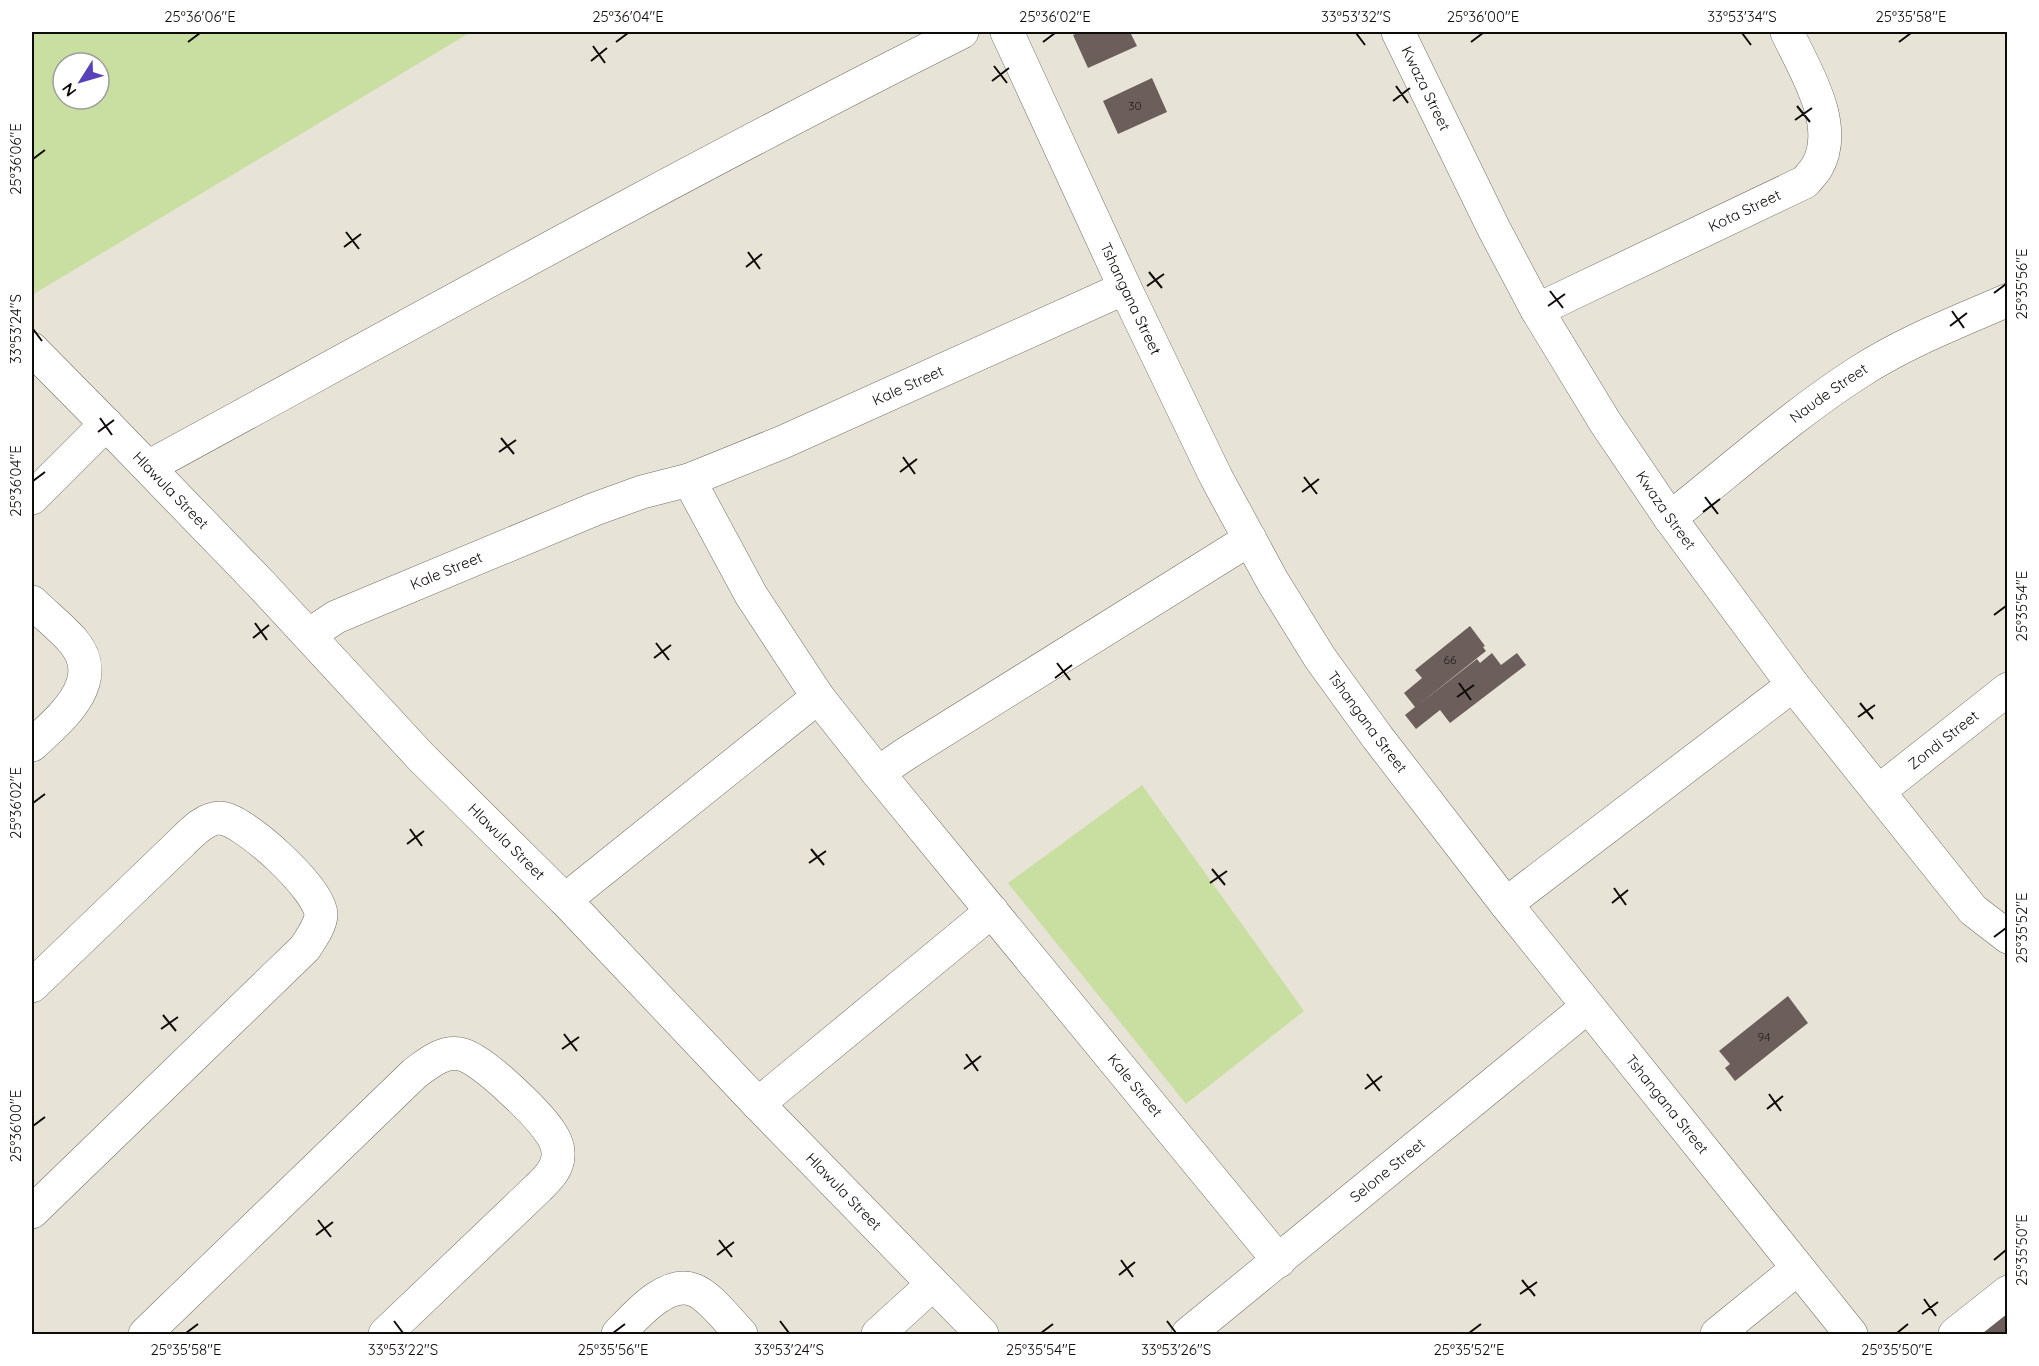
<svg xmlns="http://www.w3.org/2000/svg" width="2039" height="1366" font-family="Quicksand,sans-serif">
  <rect width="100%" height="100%" fill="#e8e3d7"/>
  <path fill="#c8dfa1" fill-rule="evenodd" d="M32 32H471L32 295ZM63 63H99V99H63Z
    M1142 785 1304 1011 1186 1104 1008 883Z"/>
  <path fill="#6b5e5b" d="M1080 32H1130L1137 46 1088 68 1073 35Z
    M1152 78 1167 112 1118 134 1103 101Z
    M1470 626 1485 646 1483 647 1486 651 1418 705 1477 659 1480 663 1492 653 1501 665 1517 653 1526 665 1450 723 1440 710 1416 729 1405 715 1415 707 1404 693 1422 678 1415 670Z
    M1788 996 1808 1023 1735 1081 1725 1068 1730 1064 1719 1051Z
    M2008 1311V1334H1980Z"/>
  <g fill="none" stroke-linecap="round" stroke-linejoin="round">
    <defs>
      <g id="minor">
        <path id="s1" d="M1007 32 1125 288 1216 477 1273 582 1320 658 1378 738 1506 904 1851 1334"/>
        <path id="s2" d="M1398 32 1494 229 1537 310 1605 422 1670 518 1793 685 1973 910 2008 937"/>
        <path id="s3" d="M1537 310 1805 182C1809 177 1814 172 1817 167 1841 125 1804 69 1787 32"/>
        <path id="s4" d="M32 349 106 424 260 583 421 757 565 900 758 1104 982 1334"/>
        <path d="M148 467C418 320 687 170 962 32"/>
        <path id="s5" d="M689 480 751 595 818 697 878 773 1279 1261"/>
        <path d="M32 498 106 424"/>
        <path id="s6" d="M1670 518C1732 469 1792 415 1859 372 1905 342 1958 322 2008 300"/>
        <path d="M32 602C45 615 61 627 73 641 107 682 60 719 32 745"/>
        <path id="s7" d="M309 635 336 617 595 509 642 492 689 480 783 442 1125 288"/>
        <path d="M878 773 904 755 1250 539"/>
        <path id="s8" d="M1879 791 2008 689"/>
        <path d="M565 900 818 697"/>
        <path d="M1506 904 1793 685"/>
        <path d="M32 986 182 842C192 832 205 818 220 818 243 818 322 891 321 915 320 927 311 938 305 948L32 1212"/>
        <path d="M758 1104 992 911"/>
        <path d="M145 1334 415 1073C429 1063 442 1051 460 1054 481 1057 538 1114 550 1132 554 1137 558 1146 558 1153 559 1168 548 1178 538 1188L385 1334"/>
        <path d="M618 1334C635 1317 666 1279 694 1290 710 1296 729 1322 741 1334"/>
        <path d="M878 1334 932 1285"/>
        <path id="s9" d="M1188 1334 1587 1007"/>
        <path d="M1717 1334 1797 1269"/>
        <path d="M1955 1334 2008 1292"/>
      </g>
    </defs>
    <use href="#minor" stroke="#736f64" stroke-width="34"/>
    <use href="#minor" stroke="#fff" stroke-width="33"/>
  </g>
  <path fill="none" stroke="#0d0c08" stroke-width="2" d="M1356 33 1365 45M1742 33 1751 45M188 42 200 33M616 42 628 33M1043 42 1055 33M1471 42 1483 33M1899 42 1911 33M593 46 605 63M591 61 607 48M994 66 1007 83M992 81 1009 68M1396 86 1408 103M1393 101 1410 88M1797 106 1810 122M1795 120 1812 108M33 159 45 150M346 232 359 249M344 247 361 234M748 252 760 269M746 267 762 254M1149 272 1162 288M1147 286 1164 274M1550 291 1563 308M1994 293 2006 284M1548 306 1565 294M1952 311 1964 328M1950 326 1967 313M33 329 42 341M100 418 112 435M98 432 114 420M501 438 514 454M499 452 516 440M903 457 915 474M900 472 917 459M1304 477 1317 494M33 481 45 472M1302 492 1319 479M1705 497 1718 514M1703 512 1720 499M1994 615 2006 606M255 623 267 640M253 638 269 625M656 643 669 660M654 658 671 645M1057 663 1070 680M1055 678 1072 665M1459 683 1471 700M1457 697 1474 685M1860 703 1873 719M1858 717 1875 705M33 803 45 794M410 829 422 846M407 844 424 831M811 849 824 865M809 863 826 851M1212 869 1225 885M1210 883 1227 871M1614 888 1626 905M1612 903 1628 890M1994 937 2006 928M163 1015 176 1031M161 1029 178 1017M564 1034 577 1051M562 1049 579 1037M966 1054 978 1071M964 1069 981 1056M1367 1074 1380 1091M1365 1089 1382 1076M1769 1094 1781 1111M1767 1109 1783 1096M33 1126 45 1117M318 1220 331 1237M316 1235 333 1222M719 1240 732 1257M717 1255 734 1242M1121 1260 1133 1277M1994 1260 2006 1250M1119 1275 1135 1262M1522 1280 1535 1296M1520 1294 1537 1282M1924 1299 1936 1316M1922 1314 1938 1302M394 1321 403 1333M780 1321 789 1333M1167 1321 1176 1333M186 1333 198 1324M613 1333 625 1324M1041 1333 1053 1324M1469 1333 1481 1324M1897 1333 1908 1324"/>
  <g text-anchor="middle" stroke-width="5" stroke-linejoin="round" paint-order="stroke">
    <g font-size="12" fill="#24201d">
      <text x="1135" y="110">30</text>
      <text x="1450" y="664">66</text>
      <text x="1764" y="1041">94</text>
    </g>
    <g font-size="15" fill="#0d0c08" stroke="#fff">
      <text dy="5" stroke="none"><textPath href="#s2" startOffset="63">Kwaza Street</textPath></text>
      <text dy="5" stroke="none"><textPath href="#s3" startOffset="230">Kota Street</textPath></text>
      <text dy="5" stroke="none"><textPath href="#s1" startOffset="294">Tshangana Street</textPath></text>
      <text dy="5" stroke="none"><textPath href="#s7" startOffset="650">Kale Street</textPath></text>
      <text dy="5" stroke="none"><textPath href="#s6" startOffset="202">Naude Street</textPath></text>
      <text dy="5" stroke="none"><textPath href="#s4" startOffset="198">Hlawula Street</textPath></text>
      <text dy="5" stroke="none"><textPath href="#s2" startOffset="549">Kwaza Street</textPath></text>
      <text dy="5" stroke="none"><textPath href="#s7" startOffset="152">Kale Street</textPath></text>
      <text dy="5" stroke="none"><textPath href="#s1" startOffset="780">Tshangana Street</textPath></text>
      <text dy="5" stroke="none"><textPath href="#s8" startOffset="82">Zondi Street</textPath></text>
      <text dy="5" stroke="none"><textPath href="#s4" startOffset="684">Hlawula Street</textPath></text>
      <text dy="5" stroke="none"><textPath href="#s5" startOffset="754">Kale Street</textPath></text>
      <text dy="5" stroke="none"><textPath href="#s1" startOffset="1266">Tshangana Street</textPath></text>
      <text dy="5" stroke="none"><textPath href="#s9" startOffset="258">Selone Street</textPath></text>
      <text dy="5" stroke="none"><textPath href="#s4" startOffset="1170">Hlawula Street</textPath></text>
    </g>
  </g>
  <rect width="2039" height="1366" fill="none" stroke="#ffffff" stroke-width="66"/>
  <g transform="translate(81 81) rotate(233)"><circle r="28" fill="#ffffff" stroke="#9e9e9c" stroke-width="1.5"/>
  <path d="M0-4.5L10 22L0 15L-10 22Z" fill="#5841b9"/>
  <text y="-9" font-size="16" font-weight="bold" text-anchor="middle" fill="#0d0c08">N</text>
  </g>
  <rect x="33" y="33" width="1973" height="1300" fill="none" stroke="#0d0c08" stroke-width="2"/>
  <g font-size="15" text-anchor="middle" fill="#0d0c08">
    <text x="200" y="22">25°36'06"E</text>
    <text x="628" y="22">25°36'04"E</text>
    <text x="1055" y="22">25°36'02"E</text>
    <text x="1356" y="22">33°53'32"S</text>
    <text x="1483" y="22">25°36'00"E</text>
    <text x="1742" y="22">33°53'34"S</text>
    <text x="1911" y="22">25°35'58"E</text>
    <text transform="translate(16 159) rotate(-90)" y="5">25°36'06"E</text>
    <text transform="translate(2022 284) rotate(-90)" y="5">25°35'56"E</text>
    <text transform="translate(16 329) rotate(-90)" y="5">33°53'24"S</text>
    <text transform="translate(16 481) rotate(-90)" y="5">25°36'04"E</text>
    <text transform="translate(2022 606) rotate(-90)" y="5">25°35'54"E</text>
    <text transform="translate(16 803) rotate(-90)" y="5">25°36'02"E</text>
    <text transform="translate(2022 928) rotate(-90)" y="5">25°35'52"E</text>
    <text transform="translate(16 1126) rotate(-90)" y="5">25°36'00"E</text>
    <text transform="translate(2022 1250) rotate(-90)" y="5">25°35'50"E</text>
    <text x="186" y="1355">25°35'58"E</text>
    <text x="403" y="1355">33°53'22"S</text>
    <text x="613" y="1355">25°35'56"E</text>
    <text x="789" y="1355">33°53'24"S</text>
    <text x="1041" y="1355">25°35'54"E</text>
    <text x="1176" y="1355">33°53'26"S</text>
    <text x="1469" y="1355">25°35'52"E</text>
    <text x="1897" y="1355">25°35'50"E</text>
  </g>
</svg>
